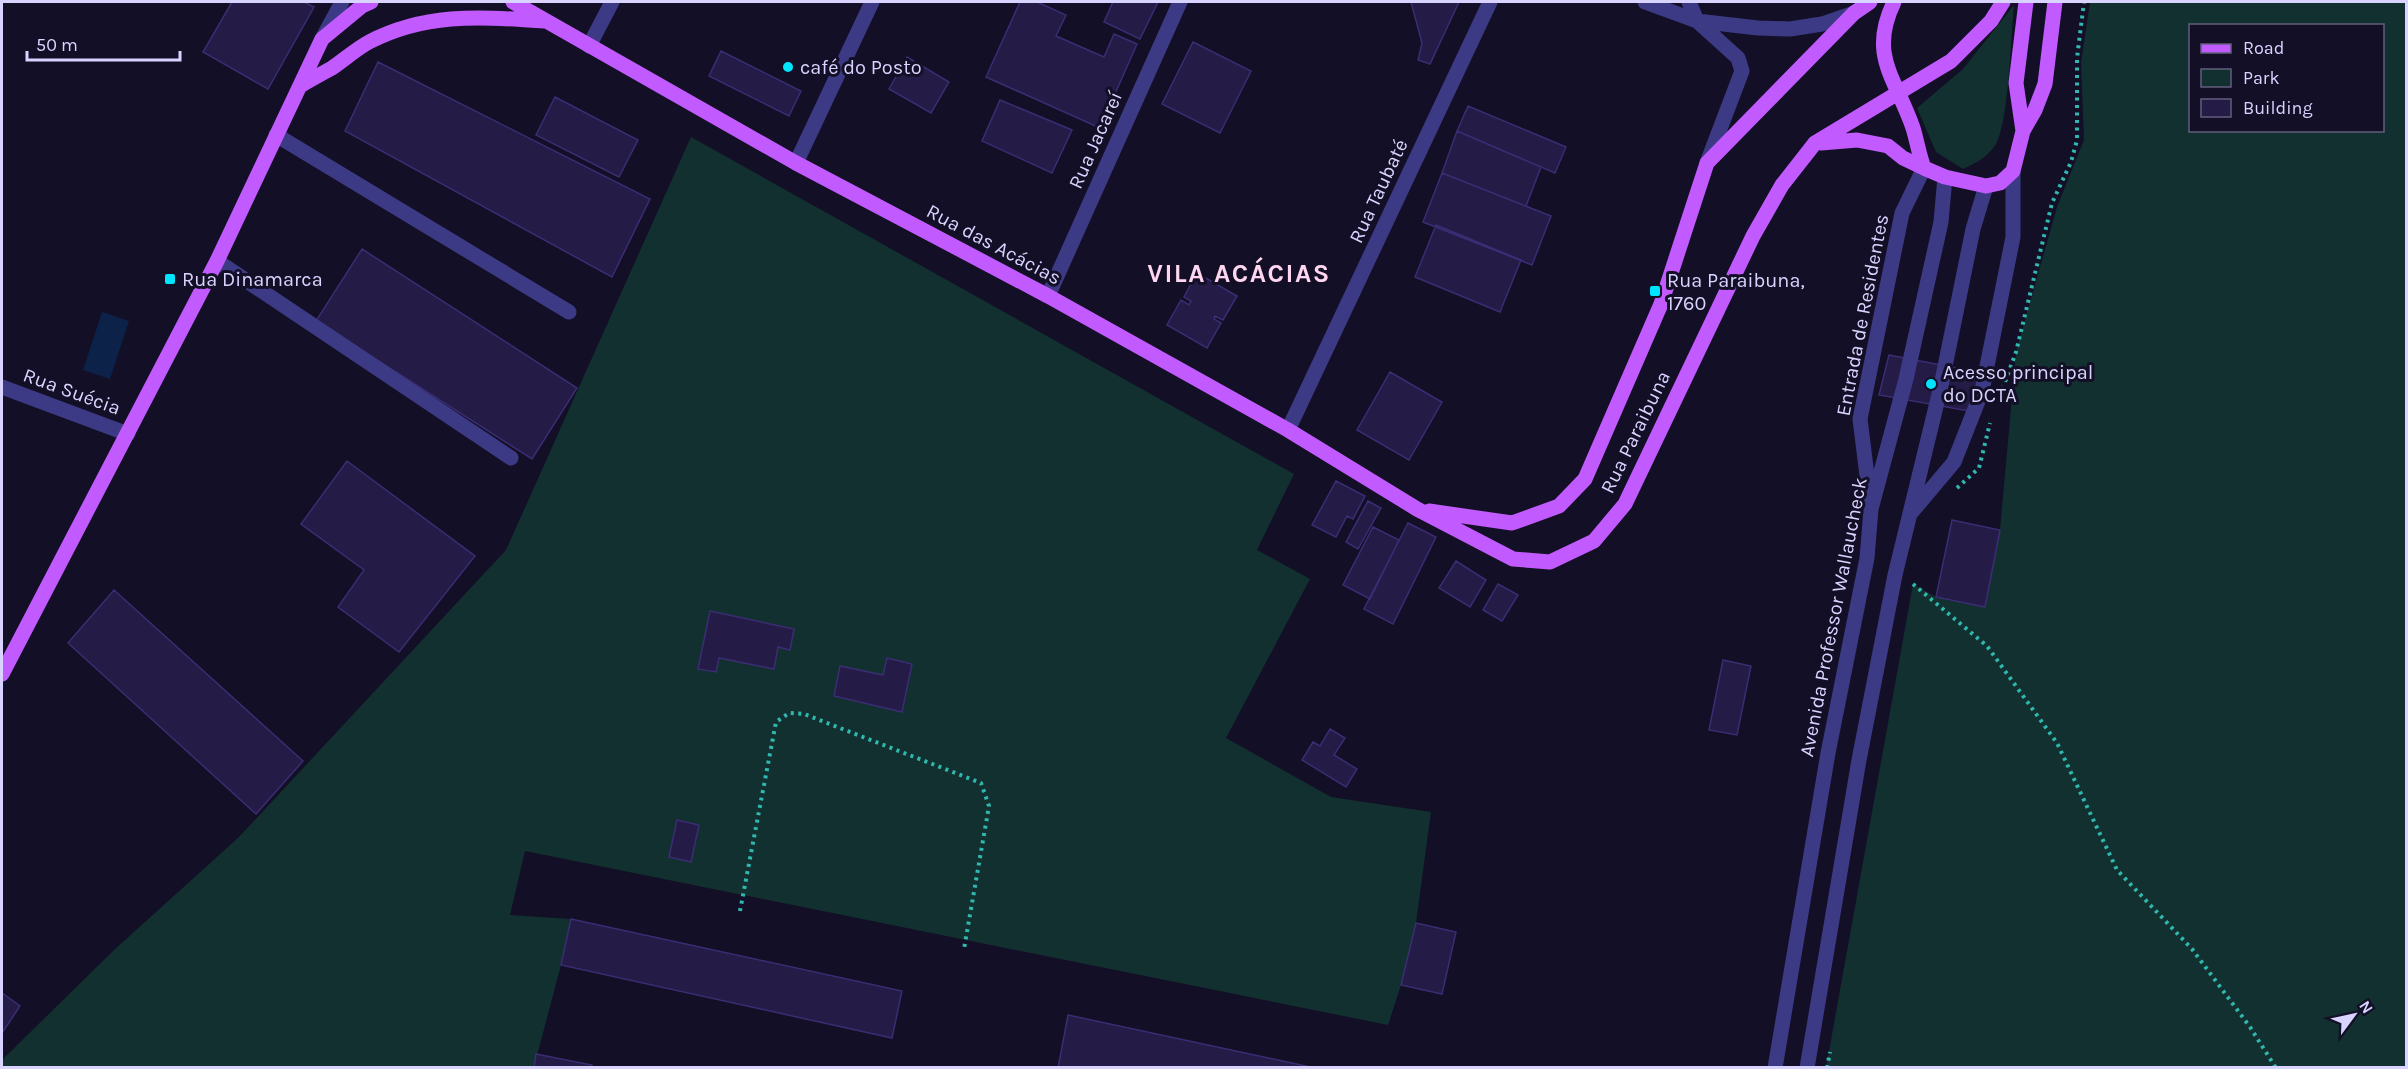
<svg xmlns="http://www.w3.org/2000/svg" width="2408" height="1069" font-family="Karla,sans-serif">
  <rect width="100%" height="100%" fill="#130f26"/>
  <path fill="#12302f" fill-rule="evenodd" d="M2090 2H2406V1067L1826 1068 1913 584 1936 597 1985 607 2000 530 2016 352 2057 207 2084 140 2081 63ZM2190 26H2382V130H2190Z
    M2014 5C2011 35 2009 121 1996 144 1988 157 1976 163 1963 169L1936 152 1917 108 1963 69Z
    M691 137 1294 474 1257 550 1310 579 1226 738 1331 797 1431 812 1416 923 1401 985 1388 1025 525 851 510 915 571 919 561 965 534 1067 2 1068V1060L114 950 239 837 506 550Z"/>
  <path fill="#0c2248" d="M102 312 129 321 110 379 83 370Z"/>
  <path fill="#241b47" stroke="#3b2d73" stroke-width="1.5" d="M232 2H304L314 7 268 89 203 52Z
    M1020 2H1037L1066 15 1056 36 1104 57 1114 34 1137 44 1100 128 986 77Z
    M1113 2H1158L1140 39 1104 22Z
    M1411 2H1459L1430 64 1418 60 1422 43Z
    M1193 42 1251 71 1220 133 1162 104Z
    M721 51 801 91 789 116 709 76Z
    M907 57 949 82 931 113 889 89Z
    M378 62 650 199 612 277 345 131Z
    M555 97 638 140 619 177 536 135Z
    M1000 100 1072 130 1052 173 982 141Z
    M1468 106 1566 147 1555 173 1457 131Z
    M1457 131 1541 167 1526 206 1442 173Z
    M1442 173 1551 216 1532 265 1423 222Z
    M1436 225 1521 260 1500 312 1415 277Z
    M362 249 577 388 532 459 316 321Z
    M1197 273 1237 296 1223 320 1215 316 1214 319 1221 323 1207 348 1167 325 1181 300 1189 305 1191 301 1184 297Z
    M1889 355 1983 373 1974 412 1879 395Z
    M1390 372 1442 402 1409 460 1357 430Z
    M347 461 475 556 399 652 338 607 364 570 301 524Z
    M1336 481 1365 496 1353 519 1347 516 1336 537 1312 525Z
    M1368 501 1381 508 1358 549 1346 542Z
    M1952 520 2000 530 1985 607 1936 597Z
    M1408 523 1436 537 1393 624 1364 609Z
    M1373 527 1399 540 1370 599 1343 585Z
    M1456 561 1486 580 1470 607 1439 588Z
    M1498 584 1518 595 1502 621 1483 610Z
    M114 590 303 761 256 814 68 643Z
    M710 611 794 629 790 650 778 647 774 669 719 658 716 672 698 669Z
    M887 658 912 664 902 712 834 696 840 666 883 675Z
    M1723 660 1751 666 1737 735 1709 730Z
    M1330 729 1345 738 1334 755 1357 769 1346 787 1302 760 1313 742 1320 746Z
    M677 820 699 825 691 862 669 857Z
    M571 919 902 991 892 1038 561 965Z
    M1416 923 1456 932 1442 994 1401 985Z
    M2 993 20 1006 2 1033Z
    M1068 1015 1315 1068H1058Z
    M536 1054 592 1065V1068H534Z"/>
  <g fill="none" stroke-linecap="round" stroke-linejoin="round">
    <path stroke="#2fb8b0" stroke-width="4" stroke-dasharray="3 4.5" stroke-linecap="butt" d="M2000 396 2016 352 2052 203 2071 162 2077 140V58L2084 2
      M1957 488 1979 468 1990 423
      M1913 584 1987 646 2057 743 2117 870 2192 949 2250 1027 2276 1068
      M740 911 776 722 789 713 804 714 981 783 989 806 964 949
      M1827 1068 1830 1052"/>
    <path stroke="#3d3a85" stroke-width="15" d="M1645 2 1697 21 1758 28 1790 29 1822 24 1854 13
      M1689 2 1697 21 1738 58 1742 71 1707 163
      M322 39 342 2
      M589 46 612 2
      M276 135 569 312
      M796 163 872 2
      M217 261 511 458
      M1048 296 1180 2
      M2 387 128 434
      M1288 430 1490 2
      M1870 500 1860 419 1902 213 1924 168
      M1911 513 1954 462 1982 391 2013 237V171
      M1775 1068 1828 753 1867 558 1871 509 1906 379 1941 222 1945 177
      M1807 1068 1859 760 1895 575 1941 386 1973 229 1986 186"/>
    <path stroke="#c25bff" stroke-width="15" d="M513 2 796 163 1048 296 1288 430 1417 509 1513 559 1550 562 1594 541 1625 504 1753 236 1782 185 1815 143 1951 61 1991 21 2003 2
      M1894 2C1868 56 1896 78 1913 128 1917 141 1919 155 1924 168L1945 177 1986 186 2000 183 2013 171 2023 131 2016 83 2026 2
      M300 86C310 80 321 74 332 68 344 60 356 49 369 42 427 12 481 17 544 21
      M2023 131 2035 110 2045 84 2055 2
      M1821 143 1857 140 1888 146 1903 158 1924 168
      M1429 511 1512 523 1559 506 1585 479 1661 304 1707 163 1854 13 1870 2
      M2 674 217 261 322 39 362 6 371 2"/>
  </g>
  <g fill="#00e5ff" stroke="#130f26" stroke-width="2">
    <circle cx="788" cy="67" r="6"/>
    <rect x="164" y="273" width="12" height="12" rx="3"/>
    <rect x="1649" y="285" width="12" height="12" rx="3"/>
    <circle cx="1931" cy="384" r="6"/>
  </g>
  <g text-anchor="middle" stroke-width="6" stroke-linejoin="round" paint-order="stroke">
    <g font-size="20" fill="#d9d4ff" stroke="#130f26" text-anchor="start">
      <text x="800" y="74">café do Posto</text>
      <text x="182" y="286">Rua Dinamarca</text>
      <text x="1667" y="287">Rua Paraibuna,<tspan x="1667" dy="23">1760</tspan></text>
      <text x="1943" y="379">Acesso principal<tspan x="1943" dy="23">do DCTA</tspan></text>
    </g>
    <g font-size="20" fill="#d9d4ff" stroke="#130f26">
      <text transform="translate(1095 140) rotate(-66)" y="7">Rua Jacareí</text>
      <text transform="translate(1378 191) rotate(-65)" y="7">Rua Taubaté</text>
      <text transform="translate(994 244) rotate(28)" y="7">Rua das Acácias</text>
      <text transform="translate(1862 315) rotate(-79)" y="7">Entrada de Residentes</text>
      <text transform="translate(72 391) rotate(20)" y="7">Rua Suécia</text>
      <text transform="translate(1635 432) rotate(-64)" y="7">Rua Paraibuna</text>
      <text transform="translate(1833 617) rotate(-79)" y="7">Avenida Professor Wallaucheck</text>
    </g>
    <g font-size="26" font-weight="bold" letter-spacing="1.5" fill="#ffd6f0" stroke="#130f26">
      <text x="1239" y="282">VILA ACÁCIAS</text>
    </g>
  </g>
  <rect width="2408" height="1069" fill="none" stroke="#d9d4ff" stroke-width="6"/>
  <rect x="2189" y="24" width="195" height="108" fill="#130f26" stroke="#625e7d" stroke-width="1.5"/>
  <rect x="2201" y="44" width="30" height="9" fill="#c25bff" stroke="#625e7d" stroke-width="1.5"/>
  <text x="2243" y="54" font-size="18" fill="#d9d4ff">Road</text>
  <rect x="2201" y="69" width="30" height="18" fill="#12302f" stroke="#625e7d" stroke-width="1.5"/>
  <text x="2243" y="84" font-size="18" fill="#d9d4ff">Park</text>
  <rect x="2201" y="99" width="30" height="18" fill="#241b47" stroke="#625e7d" stroke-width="1.5"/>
  <text x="2243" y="114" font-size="18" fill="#d9d4ff">Building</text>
  <g transform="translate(2354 1015) rotate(57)" stroke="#130f26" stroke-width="4.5" paint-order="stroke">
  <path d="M0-4.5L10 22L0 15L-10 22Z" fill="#d9d4ff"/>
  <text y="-9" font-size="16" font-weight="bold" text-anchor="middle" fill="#d9d4ff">N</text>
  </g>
  <path d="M27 51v9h153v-9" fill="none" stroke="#d9d4ff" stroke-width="3"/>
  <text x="36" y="51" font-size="18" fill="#d9d4ff" stroke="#130f26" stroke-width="4.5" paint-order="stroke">50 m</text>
</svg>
